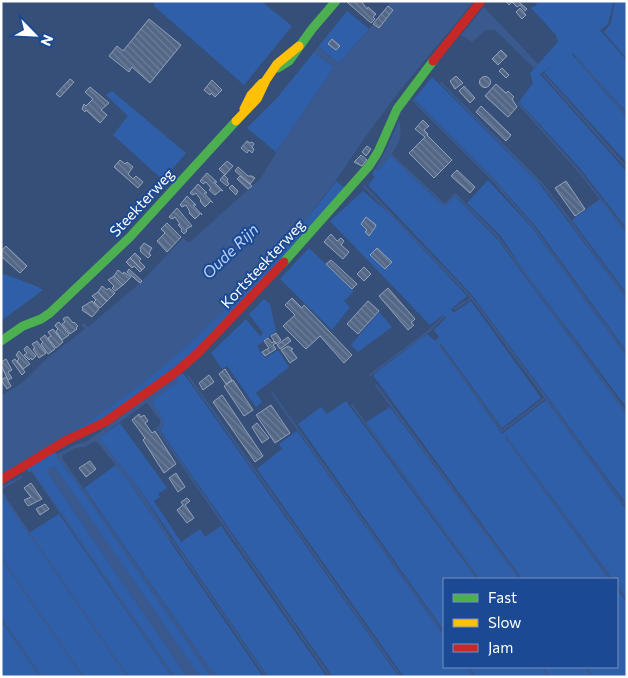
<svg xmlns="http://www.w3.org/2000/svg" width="628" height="678" font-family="Commissioner,sans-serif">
  <defs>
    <pattern id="building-back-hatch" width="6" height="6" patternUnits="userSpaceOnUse" patternTransform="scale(1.25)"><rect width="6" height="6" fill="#536787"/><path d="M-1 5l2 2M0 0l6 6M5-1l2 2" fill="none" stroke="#6d7e99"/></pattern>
  </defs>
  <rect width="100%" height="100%" fill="#364f78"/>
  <path fill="#2f5fa9" d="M154 1H261L292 26 244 85 154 6Z
    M539 1H611L613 4 608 24 600 30 627 61V113L574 54 571 53 627 118V163L544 72 553 65 540 74 627 172V229L579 167 519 102 533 83 530 73 558 42 556 35 531 8 537 5 536 3Z
    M615 1H627V59L604 32 611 23Z
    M347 11 369 29 339 63 318 47Z
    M314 52 333 67V69L276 152 247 128 277 98Z
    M432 77 538 182 627 299V352L536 227 492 177 414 99Z
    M112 91 186 153 163 180 113 135 128 116 106 95Z
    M390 155 434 197 445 206 455 196 498 240 627 415V505L472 295 368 185 375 177 372 174 376 168 379 170Z
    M488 180 533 229 627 357V408L524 271 501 236 467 203Z
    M336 181 346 189 258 286 183 362 109 416 1 477V474C38 451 76 431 111 406 175 362 230 306 281 248 299 227 319 205 336 181Z
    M363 191 390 214 467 296 451 309 453 313 471 301 541 398 502 428 441 344 439 345 502 434 546 400 627 511V598L617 584V579H613L506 436 505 438 609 579H522L373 375 427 334 435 341 439 337 434 330 446 318 443 315 430 325 330 221Z
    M600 199 627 234V294L572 220Z
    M309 248 354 291 344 301 350 307 332 330 280 279Z
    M4 274 36 286 43 290 1 321V277Z
    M264 299 270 304 276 331 257 346 265 358 278 350 289 367 256 393 262 402 256 407 227 366 222 369 211 353 246 319 260 336 263 333 249 314Z
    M379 312 392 327 358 352 351 345Z
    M183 373 201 398 399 677H333L160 430 164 424 152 403 156 397 179 381 175 377Z
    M346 401 477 579H444V631L298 424 321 407 327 414Z
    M390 407 519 579H480L366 422Z
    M120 423 167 488 158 494 160 497 154 501 181 542 200 529 205 537 221 526 327 677H268L140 490 100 441 101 436Z
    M297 431 444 636V667H466L473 677H404L257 469 282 449 279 444Z
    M53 451 57 454V458L77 483 211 677H200L54 466 48 473 187 677H175L32 471 28 472 27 469Z
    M116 465 130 483 263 677H216L84 488Z
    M1 492 29 533 59 514 172 677H42L1 617Z
    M617 589 627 603V677H593L586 667H617Z
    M1 621 40 677H1Z
    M469 667H541L548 677H476Z
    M543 667H584L591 677H550Z"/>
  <path fill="#3a598f" d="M391 1H474C440 43 403 84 372 128 358 146 347 166 333 184 255 289 157 387 41 450L42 452 40 454 37 452 1 474V396L23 382 44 361 85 329 81 325 84 323 88 327 140 283 183 238 189 243 190 242 260 179 286 137 333 69V67L314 52 318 47 339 63 369 29Z
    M484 7 538 64 535 69 495 30H486L472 42 461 35Z
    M399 120C406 141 391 154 379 170L376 168 386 150Z
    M175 377 179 381 156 397 152 402 163 419 164 424 160 430 157 431 155 429 160 425V420L148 404 146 403 101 436 100 439 140 490 172 540 171 541 167 537 130 483 97 442 95 441 85 447 75 448 63 455 62 458 216 677H211L77 483 57 458V454L75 445 87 441Z
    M54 466 60 474 200 677H187L46 470Z
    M32 470 175 677H172L160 660 31 471Z"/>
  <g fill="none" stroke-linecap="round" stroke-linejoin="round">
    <path stroke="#3a598f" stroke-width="2" d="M577 58 627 116
      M544 75 627 168
      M441 83 544 186 627 297
      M413 100 491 178 534 228 627 355
      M518 103 577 169 627 232
      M390 154 445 205 455 194 498 237 627 413
      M364 186 472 298 627 508
      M454 309 472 298
      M440 346 502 431 545 398
      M370 375 429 331 443 317
      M188 376 401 677
      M376 385 520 579
      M272 393 444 634
      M352 405 479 579
      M158 430 330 677
      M506 438 611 579
      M1 488 22 477
      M1 492 128 677
      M172 540 266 677
      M1 557 83 677
      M617 586 627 600
      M1 619 41 677
      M467 667 474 677
      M542 667 549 677
      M585 667 592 677"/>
  </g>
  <path fill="url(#building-back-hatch)" stroke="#94a2b9" d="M348 1H361L367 9 368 7 376 14 373 17 375 19 371 23 347 2Z
    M506 1H518L527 9 525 11 520 5 517 7 512 2 509 5Z
    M388 6 393 10 379 28 373 24Z
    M520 8 526 15 522 19 516 12Z
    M149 19 181 45 150 83 132 67 129 72 109 56 117 46 123 51Z
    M332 39 340 46 336 50 328 44Z
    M501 50 507 56 498 65 492 59Z
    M502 68 509 75 506 78 499 71Z
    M456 76 463 83 455 89 450 81Z
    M479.5 82a5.5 5.5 0 1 1 11 0a5.5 5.5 0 1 1-11 0Z
    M70 79 74 82 60 97 56 94Z
    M212 80 222 90 215 97 211 93 210 95 204 90Z
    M496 84 506 93 508 91 514 97 512 99 517 107 508 117 485 96Z
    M464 86 475 98 470 103 459 91Z
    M90 87 109 103 101 110 107 115 100 123 86 110 85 112 82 109 84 104 86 106 93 99 85 92Z
    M481 106 511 135 506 141 476 112Z
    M423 120 429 126 424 130 428 134 427 135 452 160 434 178 409 153 425 137 415 129Z
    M247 141 250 143 252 142 254 144 252 147 254 149 252 153 249 150 247 153 241 148Z
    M367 146 371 149 366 156 362 152Z
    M361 155 367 160 362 166 354 162Z
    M120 160 125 164 127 162 133 167 128 174 133 179 136 176 143 182 138 188 114 167Z
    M227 161 233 166 225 175 219 169Z
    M238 167 248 176H252L255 178 250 184 235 171Z
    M457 170 475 187 470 193 451 176Z
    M207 173 217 182H214L223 191 221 190 215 195 209 190 211 188 206 182 203 184 200 181Z
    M224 175 228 179 227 181 229 184 227 186 220 180Z
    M240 176 252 186 248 189 237 179Z
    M566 181 585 209 575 216 555 188Z
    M198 184 207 193H204L213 203 211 201 205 207 200 201 201 200 196 193 193 195 190 193Z
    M232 185 238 191 236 195 229 188Z
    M187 196 196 205H193L202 215 201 213 195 219 189 213 190 212 186 205 182 207 180 205Z
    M177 208 192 226 186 229 187 231 184 234 181 231 182 229 178 225 180 224 175 217 172 219 169 217Z
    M366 217 375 224 376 226 369 236 365 232 367 230 361 224Z
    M167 223 181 237 167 252 157 241 165 233 161 229Z
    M331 234 337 241 341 238 344 241 341 245 349 252 343 259 324 242Z
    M144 243 152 248 149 253 151 255 148 258 140 251 141 250 140 248Z
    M6 246 27 266 20 273 1 256V251Z
    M377 248 392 262 385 269 370 255Z
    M135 253 141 259 139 261 145 267 142 270 130 258Z
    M130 258 142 270 140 272 134 266 132 268 126 262Z
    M331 260 357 284 352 289 326 264Z
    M364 267 371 274 364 281 357 274Z
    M129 269 142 281 140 283 127 272Z
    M118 270 123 274 124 272 131 277 123 285 114 276Z
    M114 276 123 285 115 291 112 288 114 286 108 280Z
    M102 286 107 290 109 288 115 293 107 301 98 292Z
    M388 288 415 319 411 323 414 325 408 330 379 296Z
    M98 292 107 301 100 308 94 302 96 300 92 296Z
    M292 298 302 308 304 305 352 355 344 363 320 336 306 349 283 326 295 315 285 305Z
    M92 301 99 309 92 317 82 310 83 309 82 307Z
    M368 301 379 311 358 334 347 324Z
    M66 317H68L73 323 74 322 78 326 76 328 77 329 70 334 62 324 65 322 63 319Z
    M59 322 69 335 62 340 56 331 58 329 55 326 56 324Z
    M53 329 63 342 56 348 48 338 51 336 48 332Z
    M276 333 281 340 276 344 271 336Z
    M45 335 55 349 48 354 41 344 43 342 40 339Z
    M288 337 291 341 280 349 277 345Z
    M268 338 272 343 274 341 276 343 273 345 276 349 265 356 262 352 269 348 264 341Z
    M37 341 46 353 39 358 33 349 35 348 32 344Z
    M27 346 36 356 32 360 31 358 29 360 24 355 27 353 24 350 25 348Z
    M288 346 293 349 291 350 297 358 290 363 281 350Z
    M19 351 30 364 23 369 17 361 19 359 16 355Z
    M6 359 12 370 8 372 12 378 8 380 1 365V362Z
    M15 359 25 372 22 375 12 361Z
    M225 369 232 380 226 384 219 374Z
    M209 375 214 382 203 390 199 383Z
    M6 377 11 386 7 389 1 380Z
    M233 380 253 410 244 416 224 386Z
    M222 395 263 456 255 462 213 402Z
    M271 405 290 433 275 443 256 415Z
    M139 414 141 417 144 415 148 421 145 423 152 433 155 431 176 464 164 473 143 440 145 438 132 420Z
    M257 423 269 438 262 443 252 427Z
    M90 461 96 469 86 477 79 468Z
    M176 473 185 487 178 492 169 478Z
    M31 483 42 499 28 506 24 500 31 497 24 488Z
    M187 498 190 501 185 505 194 518 187 523 177 510 183 505 181 502Z
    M45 504 49 509 40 515 36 509Z"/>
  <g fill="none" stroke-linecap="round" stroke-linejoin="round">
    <path stroke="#4caf50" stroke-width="9" d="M278 68 289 61 312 29 336 1
      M284 262 369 166 378 152 397 109 433 61
      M1 341 23 326 41 319 50 313 130 237 236 121"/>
    <path stroke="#ffc107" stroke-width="9" d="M244 109 251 95 262 83
      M236 121 257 99 266 80 277 64 299 46"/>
    <path stroke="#c62828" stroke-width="9" d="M433 61 481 1
      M1 480 65 441 105 422 176 372 198 353 284 262"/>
  </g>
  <g text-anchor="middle" stroke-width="4" stroke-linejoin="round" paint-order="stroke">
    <g font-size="15" fill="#fff" stroke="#1b4993">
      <text transform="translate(142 203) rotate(-47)" y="5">Steekterweg</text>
      <text transform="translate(263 264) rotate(-47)" y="5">Kortsteekterweg</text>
    </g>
    <g font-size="16" font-style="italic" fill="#b9d1f6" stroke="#1b4993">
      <text transform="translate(230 251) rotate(-44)" y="6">Oude Rijn</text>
    </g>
  </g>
  <rect width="628" height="678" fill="none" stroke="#ffffff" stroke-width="5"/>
  <rect x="443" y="578" width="175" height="90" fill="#1b4993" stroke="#7692be"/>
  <rect x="453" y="594" width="25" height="8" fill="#4caf50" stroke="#7692be"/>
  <text x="488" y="603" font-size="15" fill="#ffffff">Fast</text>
  <rect x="453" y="619" width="25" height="8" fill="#ffc107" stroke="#7692be"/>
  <text x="488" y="628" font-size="15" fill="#ffffff">Slow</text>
  <rect x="453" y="644" width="25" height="8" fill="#c62828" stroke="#7692be"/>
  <text x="488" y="653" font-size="15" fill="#ffffff">Jam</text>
  <g transform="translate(35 35) rotate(114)" stroke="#1b4993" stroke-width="4" paint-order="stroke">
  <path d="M0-4L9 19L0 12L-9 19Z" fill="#ffffff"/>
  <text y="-8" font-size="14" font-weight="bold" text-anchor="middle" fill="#ffffff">N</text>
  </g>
</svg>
